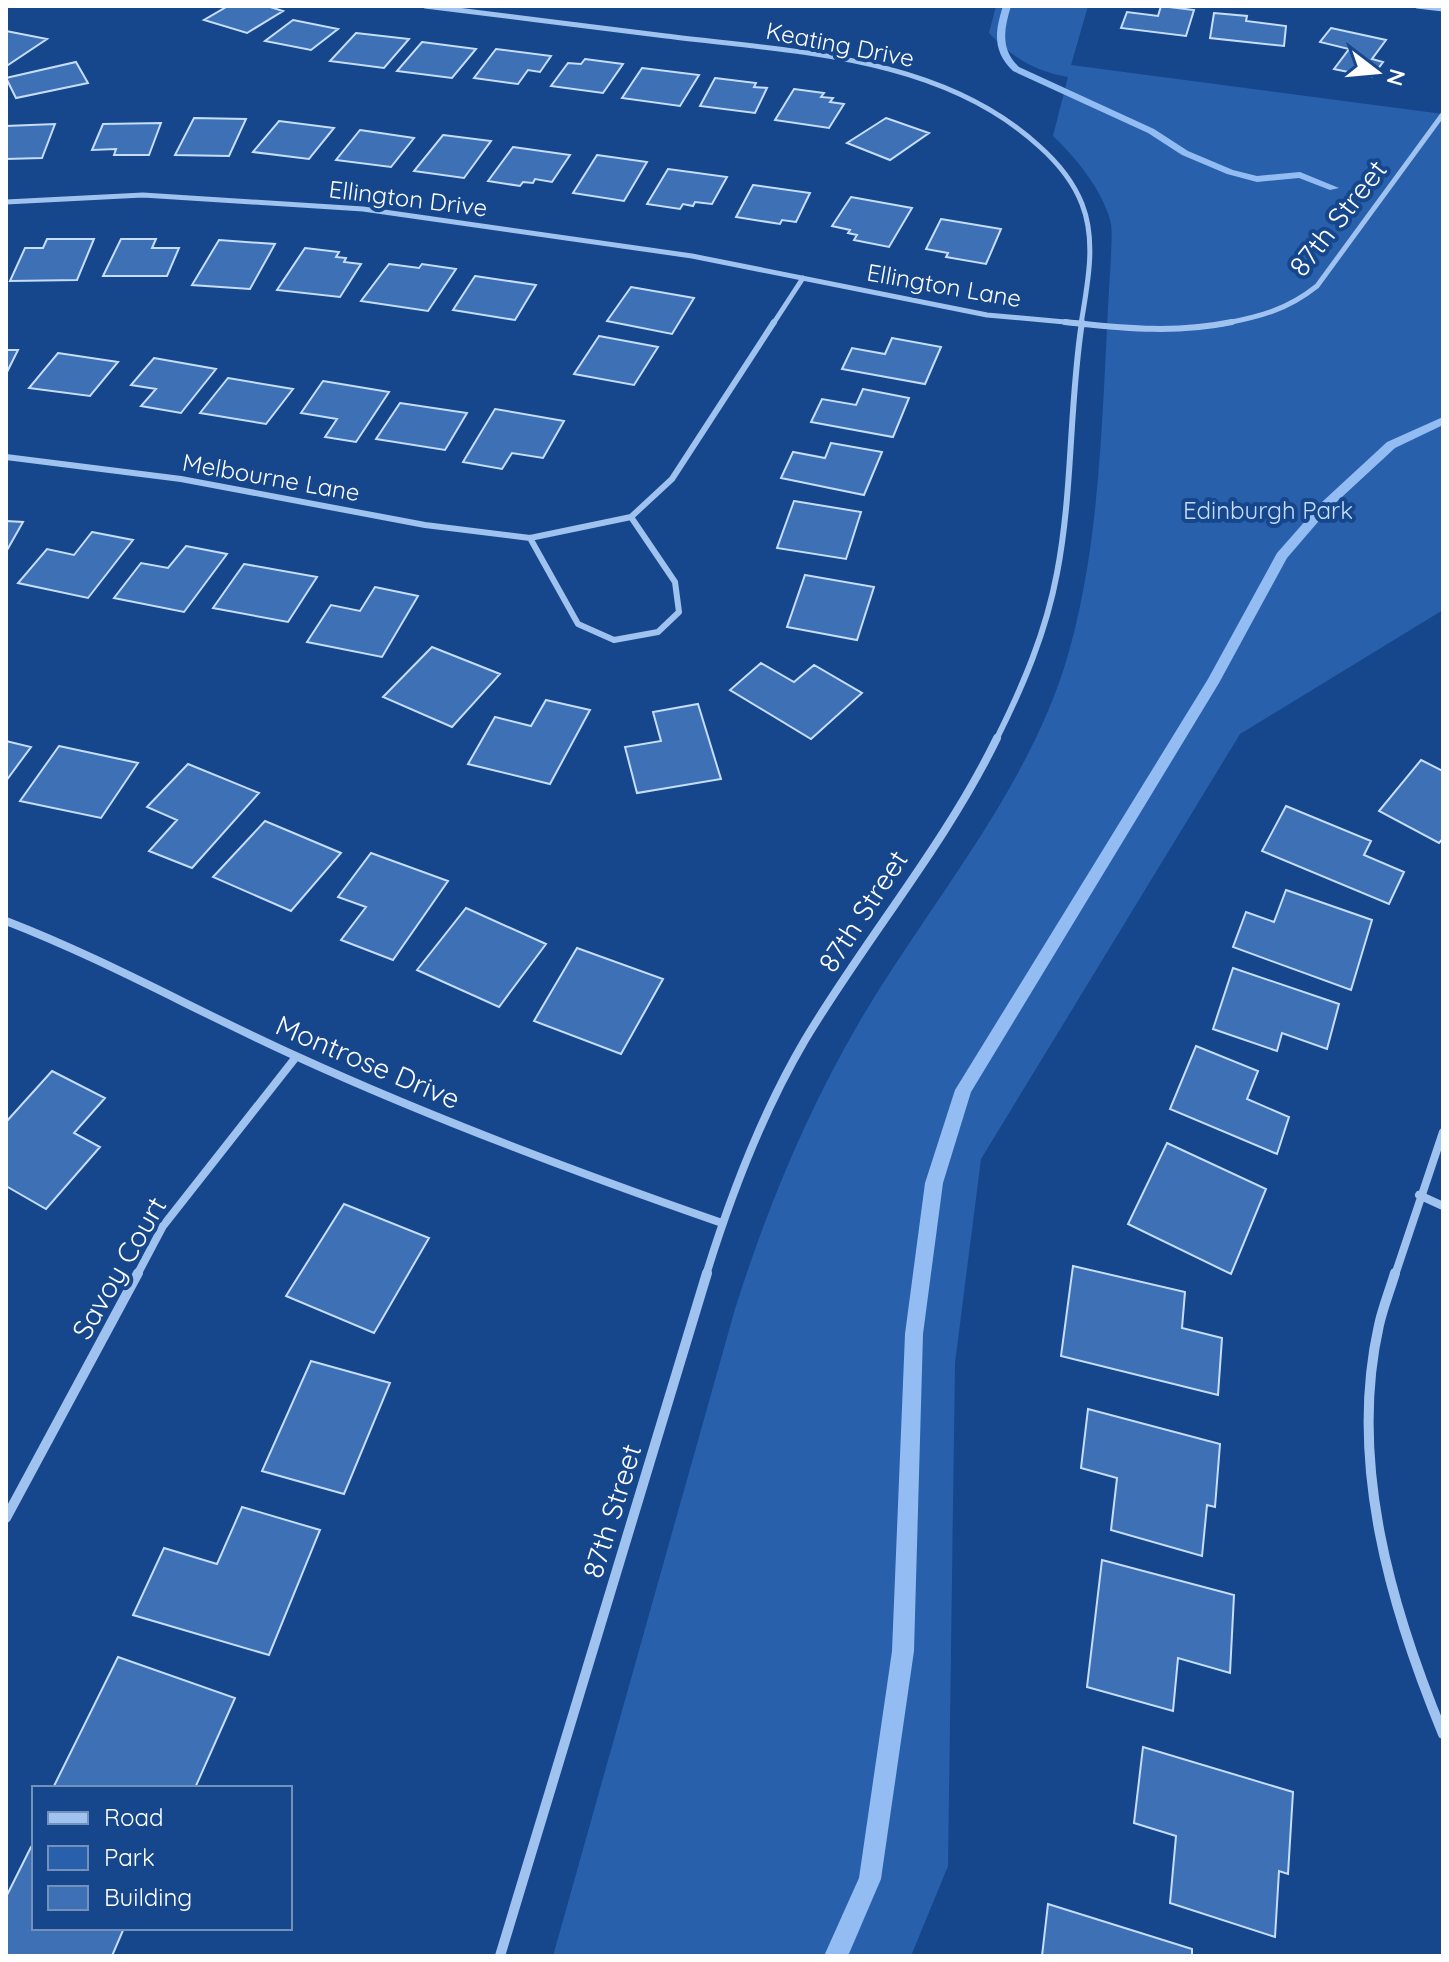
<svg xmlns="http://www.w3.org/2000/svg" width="1449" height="1962" font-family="Quicksand,sans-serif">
  <rect width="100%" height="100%" fill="#16478c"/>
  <path fill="#2860ab" d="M996 6H1088L1071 65 1443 114V610L1240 734 981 1159 955 1363 948 1866 911 1956H553L735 1309C766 1211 805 1116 857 1026 926 907 1023 798 1065 665 1104 539 1102 390 1111 257 1111 245 1113 231 1110 219 1100 187 1077 159 1053 136L1068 77C1034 71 1012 57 989 33Z"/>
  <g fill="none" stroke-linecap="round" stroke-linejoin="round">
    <path fill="#92bcf2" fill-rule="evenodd" d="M1003 6H1011C1004 29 1000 49 1019 67L1154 129 1188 151 1233 170 1257 176 1300 172 1339 188 1330 190 1299 178 1257 182 1227 174 1182 155 1148 133 1013 71C992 51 995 31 1003 6Z
      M1443 417V425L1395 448 1330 508 1287 558 1219 683 971 1092 943 1183 923 1334 914 1651 881 1879 848 1956H824L859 1878 892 1651 905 1334 925 1183 955 1090 1208 679 1277 553 1322 502 1387 442Z"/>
  </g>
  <path fill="#3e70b5" stroke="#c6ddfb" stroke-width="2" d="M228 6H267L283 11 247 33 204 20Z
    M1161 6 1194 10 1186 36 1121 28 1127 12 1158 16Z
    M1214 13 1247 16 1246 21 1286 26 1284 46 1210 38Z
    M293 20 338 29 311 50 265 41Z
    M1331 28 1386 40 1372 59 1383 62 1372 77 1334 69 1349 49 1320 42Z
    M6 31 47 39 8 65H6Z
    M356 33 409 39 384 68 330 61Z
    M422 42 476 49 452 78 397 71Z
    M496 49 551 56 540 72 528 70 518 84 474 78Z
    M585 59 623 64 603 93 551 86 568 63 581 64Z
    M76 62 88 83 16 98 6 78Z
    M642 68 699 75 680 106 622 98Z
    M715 78 756 83 754 87 767 88 755 113 700 106Z
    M794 89 824 93 821 97 833 98 830 102 844 104 829 128 775 120Z
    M194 118 246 119 229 156 175 155Z
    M886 118 929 133 890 160 847 143Z
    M279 121 334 128 309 159 253 152Z
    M161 123 149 155H114L116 149 92 150 103 124Z
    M55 124 42 158 6 159V126Z
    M360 130 414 138 391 167 336 160Z
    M443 135 491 141 464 178 414 171Z
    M513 147 570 155 552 182 535 179 533 183 523 182 520 186 488 181Z
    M597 155 647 162 624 201 573 193Z
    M668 169 727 177 712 204 695 202 693 206 683 204 680 209 647 204Z
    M753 185 810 193 796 222 782 220 780 224 736 217Z
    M851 197 912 208 889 247 854 240 857 235 848 233 850 230 832 226Z
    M941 219 1001 229 986 264 946 257 948 253 926 249Z
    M47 239H94L77 280 10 281 25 248H43Z
    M121 239H156L152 248H179L167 276H103Z
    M219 240 275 244 250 289 192 285Z
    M305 248 339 252 336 257 346 258 344 262 361 264 340 297 277 290Z
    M389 264 419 268 422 264 456 269 428 311 361 301Z
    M475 276 536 285 515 320 453 310Z
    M631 287 694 298 672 334 607 321Z
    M599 336 658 347 634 385 574 374Z
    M892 338 941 347 925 384 842 369 852 348 885 354Z
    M6 350H18L6 374Z
    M58 353 118 362 90 396 29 388Z
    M154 358 216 369 181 413 141 406 156 389 131 385Z
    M228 378 293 389 266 424 200 413Z
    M323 381 389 392 356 442 325 437 337 419 301 413Z
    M863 389 909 398 893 437 811 422 822 399 856 405Z
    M400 403 467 413 445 450 376 439Z
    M495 409 564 421 543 458 512 453 502 469 463 462Z
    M831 443 882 452 864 495 781 478 793 452 825 458Z
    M794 501 861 512 846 559 777 548Z
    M6 521 23 522 6 552Z
    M92 532 133 540 88 598 18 583 47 549 74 555Z
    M186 546 227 554 184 612 114 598 141 563 168 568Z
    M244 564 317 577 288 622 213 608Z
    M805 575 874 587 857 640 787 627Z
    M375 587 418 596 382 657 307 642 331 605 360 611Z
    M432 647 500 674 452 727 383 697Z
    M761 663 794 682 814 665 862 693 811 739 730 690Z
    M546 700 590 710 550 784 468 764 495 717 531 726Z
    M698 704 721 779 637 793 625 747 661 741 653 712Z
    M6 741 31 747 6 781Z
    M59 746 138 763 101 818 20 801Z
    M1421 760 1443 771V838L1439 843 1379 811Z
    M188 764 259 793 192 868 149 851 177 820 147 807Z
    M1286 806 1371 841 1364 855 1404 872 1389 904 1262 851Z
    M265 821 341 853 291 911 213 877Z
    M371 853 448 881 393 960 341 940 366 907 338 897Z
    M1286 890 1372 920 1351 990 1233 947 1246 912 1274 922Z
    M466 908 546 944 499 1007 417 970Z
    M577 948 663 979 621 1054 534 1021Z
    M1233 968 1339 1004 1327 1049 1282 1033 1277 1051 1213 1029Z
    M1196 1046 1258 1071 1247 1099 1289 1117 1277 1154 1170 1109Z
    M52 1071 105 1098 74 1133 100 1147 46 1209 6 1186V1122Z
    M1167 1143 1266 1189 1231 1274 1128 1224Z
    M344 1204 429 1238 374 1333 286 1296Z
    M1073 1266 1185 1292 1182 1328 1222 1338 1218 1395 1061 1356Z
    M311 1361 390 1383 344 1494 262 1471Z
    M1088 1409 1220 1444 1215 1507 1207 1505 1202 1556 1111 1530 1117 1478 1081 1468Z
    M242 1507 320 1530 269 1655 133 1615 164 1548 217 1564Z
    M1102 1560 1234 1595 1230 1673 1178 1658 1173 1711 1087 1687Z
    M118 1657 235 1698 195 1788H53Z
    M1143 1747 1293 1792 1288 1874 1279 1871 1275 1937 1170 1903 1176 1836 1134 1823Z
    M31 1847 34 1848V1928H124L112 1956H6V1897Z
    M1048 1904 1192 1949V1956H1042Z"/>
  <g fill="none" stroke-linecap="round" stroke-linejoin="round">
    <path stroke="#a0c2ef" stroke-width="5" d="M425 6C505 16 586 26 666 36 793 52 940 55 1039 146 1057 162 1073 181 1082 204 1097 242 1087 286 1081 324
      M1417 6 1443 9
      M6 202 143 195 363 209 692 256 987 315 1087 324
      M773 324 803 278
      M1222 324C1259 317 1287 310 1317 286L1443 114"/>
    <path stroke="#a0c2ef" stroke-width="6" d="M1065 322C1124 328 1173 334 1232 322
      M6 457 181 479 425 525 530 538 631 517 672 479 774 322
      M530 538 578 624 614 640 658 632 679 612 675 582 631 517
      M996 740C1023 686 1046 632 1057 573 1073 490 1069 405 1082 322"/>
    <path stroke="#a0c2ef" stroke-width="8" d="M6 921C107 960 200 1013 298 1057 436 1120 578 1173 722 1223
      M1419 1195 1443 1206
      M137 1275 163 1226 296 1057
      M706 1275C731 1194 762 1113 805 1040 866 938 945 845 997 738
      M1395 1275 1443 1132"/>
    <path stroke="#a0c2ef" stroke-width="10" d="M1395 1273C1390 1290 1383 1307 1379 1325 1348 1462 1391 1608 1443 1734
      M6 1518 138 1273
      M500 1956 707 1273"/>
  </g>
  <g text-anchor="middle" stroke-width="8" stroke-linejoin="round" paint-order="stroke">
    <g font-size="24" fill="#fff" stroke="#16478c">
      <text transform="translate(840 45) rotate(11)" y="8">Keating Drive</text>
      <text transform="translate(408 199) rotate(7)" y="8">Ellington Drive</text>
      <text transform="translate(944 286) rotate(10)" y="8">Ellington Lane</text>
      <text transform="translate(271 478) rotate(10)" y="8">Melbourne Lane</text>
    </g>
    <g font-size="24" fill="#c6ddfb" stroke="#16478c">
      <text x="1268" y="519">Edinburgh Park</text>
    </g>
    <g font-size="28" fill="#fff" stroke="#16478c">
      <text transform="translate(1338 218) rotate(-52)" y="10">87th Street</text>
      <text transform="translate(863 911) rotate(-57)" y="10">87th Street</text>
      <text transform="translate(368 1062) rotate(23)" y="10">Montrose Drive</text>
      <text transform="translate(119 1268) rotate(-60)" y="10">Savoy Court</text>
      <text transform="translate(612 1511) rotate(-73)" y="10">87th Street</text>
    </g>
  </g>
  <rect width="1449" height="1962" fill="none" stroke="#ffffff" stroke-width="16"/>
  <rect x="32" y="1786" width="260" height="144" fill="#16478c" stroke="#7391ba" stroke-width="2"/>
  <rect x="48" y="1812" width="40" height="12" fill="#a0c2ef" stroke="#7391ba" stroke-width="2"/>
  <text x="104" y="1826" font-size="24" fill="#ffffff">Road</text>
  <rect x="48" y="1846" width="40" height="24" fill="#2860ab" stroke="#7391ba" stroke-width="2"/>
  <text x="104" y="1866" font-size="24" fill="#ffffff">Park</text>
  <rect x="48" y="1886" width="40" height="24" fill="#3e70b5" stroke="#7391ba" stroke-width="2"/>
  <text x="104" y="1906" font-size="24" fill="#ffffff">Building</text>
  <g transform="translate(1377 72) rotate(106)" stroke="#16478c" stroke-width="6" paint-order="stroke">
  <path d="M0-6L14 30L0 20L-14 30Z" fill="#ffffff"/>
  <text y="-12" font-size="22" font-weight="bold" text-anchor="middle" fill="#ffffff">N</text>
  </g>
</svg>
